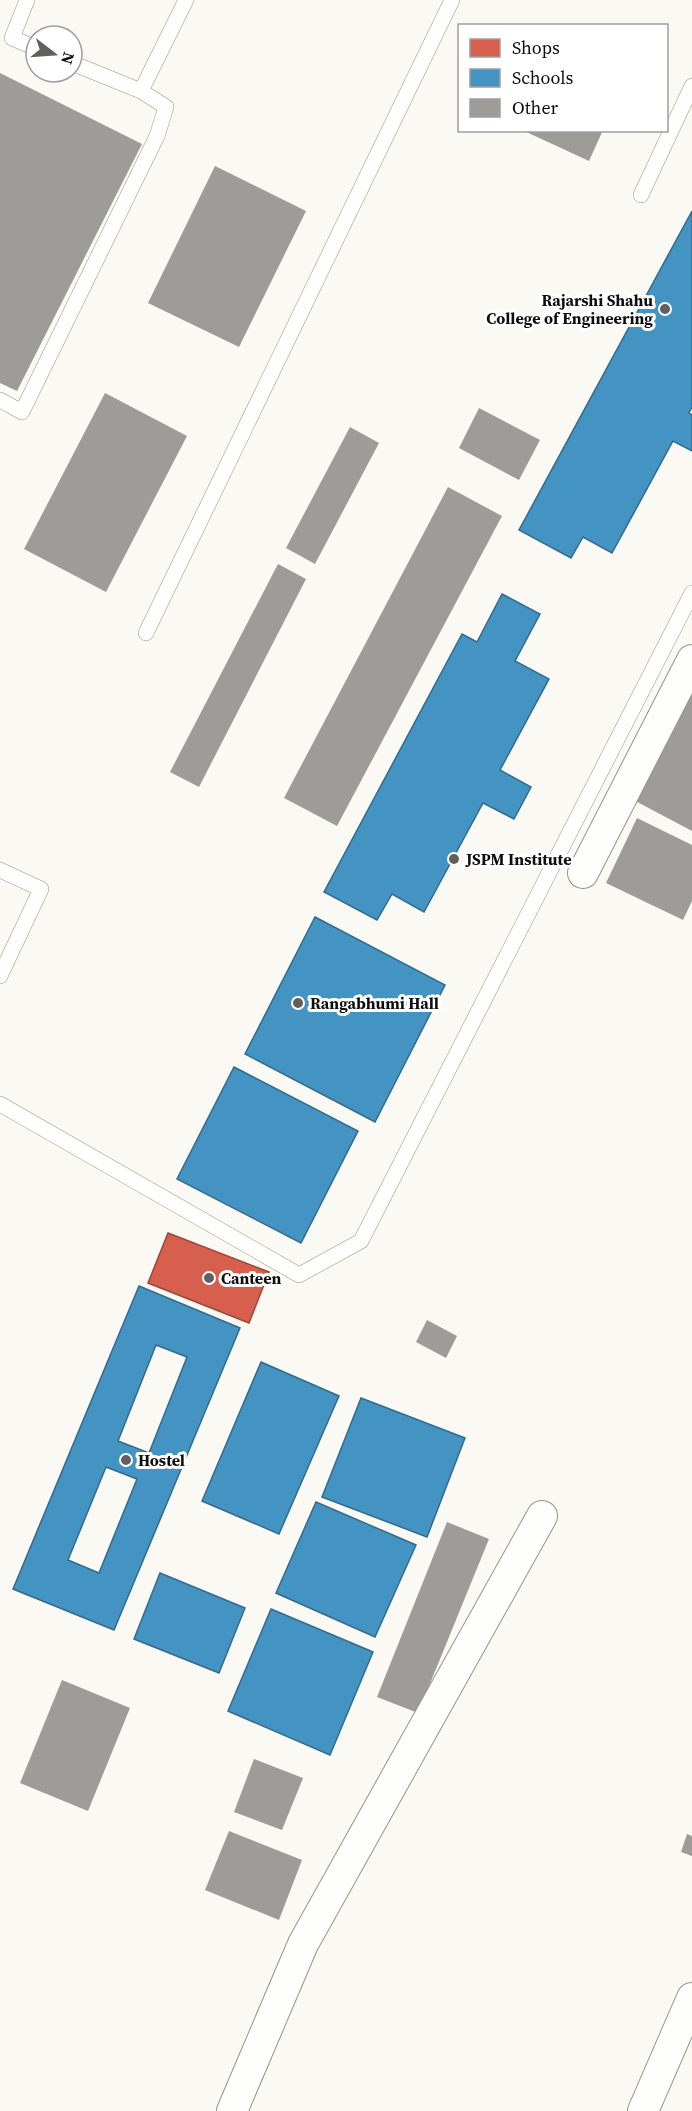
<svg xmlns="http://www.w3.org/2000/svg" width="692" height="2111" font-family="'Source Serif 4',serif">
  <rect width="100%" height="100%" fill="#faf9f4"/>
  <path fill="#d6604d" stroke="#9a473a" stroke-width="1.5" d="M168 1233 269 1272 249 1323 148 1283Z"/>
  <path fill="#4393c3" stroke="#336b8d" stroke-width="1.5" fill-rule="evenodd" d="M692 211V407L689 413 692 415V451L673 441 612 553 583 537 571 558 519 530Z
    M502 594 540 614 515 661 549 679 500 770 531 787 514 819 483 803 424 912 392 894 377 920 324 892 462 634 477 642Z
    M315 917 445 985 375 1122 245 1054Z
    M234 1067 358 1131 301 1243 177 1179Z
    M139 1286 240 1328 114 1630 13 1589ZM156 1345 187 1357 149 1453 118 1441ZM106 1467 137 1479 99 1573 68 1560Z
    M261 1362 339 1396 279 1534 202 1501Z
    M361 1398 465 1438 427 1537 322 1497Z
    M316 1502 416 1545 375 1637 276 1593Z
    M160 1573 245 1608 219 1673 134 1639Z
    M271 1609 373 1652 330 1755 228 1711Z"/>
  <path fill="#9e9c99" d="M0 73 142 144 17 391 0 383Z
    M522 130H603L589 161Z
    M215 166 306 211 239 347 148 303Z
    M105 393 187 436 106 592 24 549Z
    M479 408 540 440 519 480 459 448Z
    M350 427 379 443 315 564 286 548Z
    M448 487 502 516 337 826 284 798Z
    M278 564 306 579 199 787 170 772Z
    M692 671V831L626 796Z
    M637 818 692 845V901L683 920 606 883Z
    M427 1320 457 1336 446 1358 416 1342Z
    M447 1522 489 1539 418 1713 377 1697Z
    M62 1680 130 1708 88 1811 20 1783Z
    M254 1759 303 1778 282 1830 234 1812Z
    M229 1831 302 1860 279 1920 205 1890Z
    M687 1834 692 1836V1856L681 1852Z"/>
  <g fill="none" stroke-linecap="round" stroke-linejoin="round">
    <defs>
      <path id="service" d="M27 0 12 38 36 48
        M72 63 141 91
        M641 195 692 86
        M0 400 22 412 157 136 166 107 141 91 186 0
        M146 633 452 0
        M0 870 41 889 0 976
        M0 1104 299 1275 361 1241 692 593"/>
      <path id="minor" d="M583 873 692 660
        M232 2111 303 1944 542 1516
        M643 2111 692 1998"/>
    </defs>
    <use href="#service" stroke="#949492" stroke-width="16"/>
    <use href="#minor" stroke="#949492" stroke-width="32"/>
    <use href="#service" stroke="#fefefd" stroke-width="15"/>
    <use href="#minor" stroke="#fefefd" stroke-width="30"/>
  </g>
  <g fill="#61605e" stroke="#fff" stroke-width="2">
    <circle cx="665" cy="309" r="6"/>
    <circle cx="454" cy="859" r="6"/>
    <circle cx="298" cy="1003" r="6"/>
    <circle cx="209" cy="1278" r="6"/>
    <circle cx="126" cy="1460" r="6"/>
  </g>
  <g text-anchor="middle" stroke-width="6" stroke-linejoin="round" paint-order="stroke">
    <g font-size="16" font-weight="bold" fill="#0e0e0e" stroke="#fff" text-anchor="start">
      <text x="653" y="306" text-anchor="end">Rajarshi Shahu<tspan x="653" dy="18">College of Engineering</tspan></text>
      <text x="466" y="865">JSPM Institute</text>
      <text x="310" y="1009">Rangabhumi Hall</text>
      <text x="221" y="1284">Canteen</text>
      <text x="138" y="1466">Hostel</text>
    </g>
  </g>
  <rect x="458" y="24" width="210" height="108" fill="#ffffff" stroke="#9f9f9f" stroke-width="1.5"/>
  <rect x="470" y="39" width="30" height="18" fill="#d6604d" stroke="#9f9f9f" stroke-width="1.5"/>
  <text x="512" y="54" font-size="18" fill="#0e0e0e">Shops</text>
  <rect x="470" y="69" width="30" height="18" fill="#4393c3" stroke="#9f9f9f" stroke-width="1.5"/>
  <text x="512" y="84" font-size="18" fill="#0e0e0e">Schools</text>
  <rect x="470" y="99" width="30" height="18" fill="#9e9c99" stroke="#9f9f9f" stroke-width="1.5"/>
  <text x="512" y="114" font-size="18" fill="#0e0e0e">Other</text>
  <g transform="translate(54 54) rotate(107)"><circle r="28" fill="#ffffff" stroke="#9f9f9f" stroke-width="1.5"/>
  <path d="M0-4.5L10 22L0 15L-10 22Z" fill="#61605e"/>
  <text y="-9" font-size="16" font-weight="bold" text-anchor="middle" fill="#0e0e0e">N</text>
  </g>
</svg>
